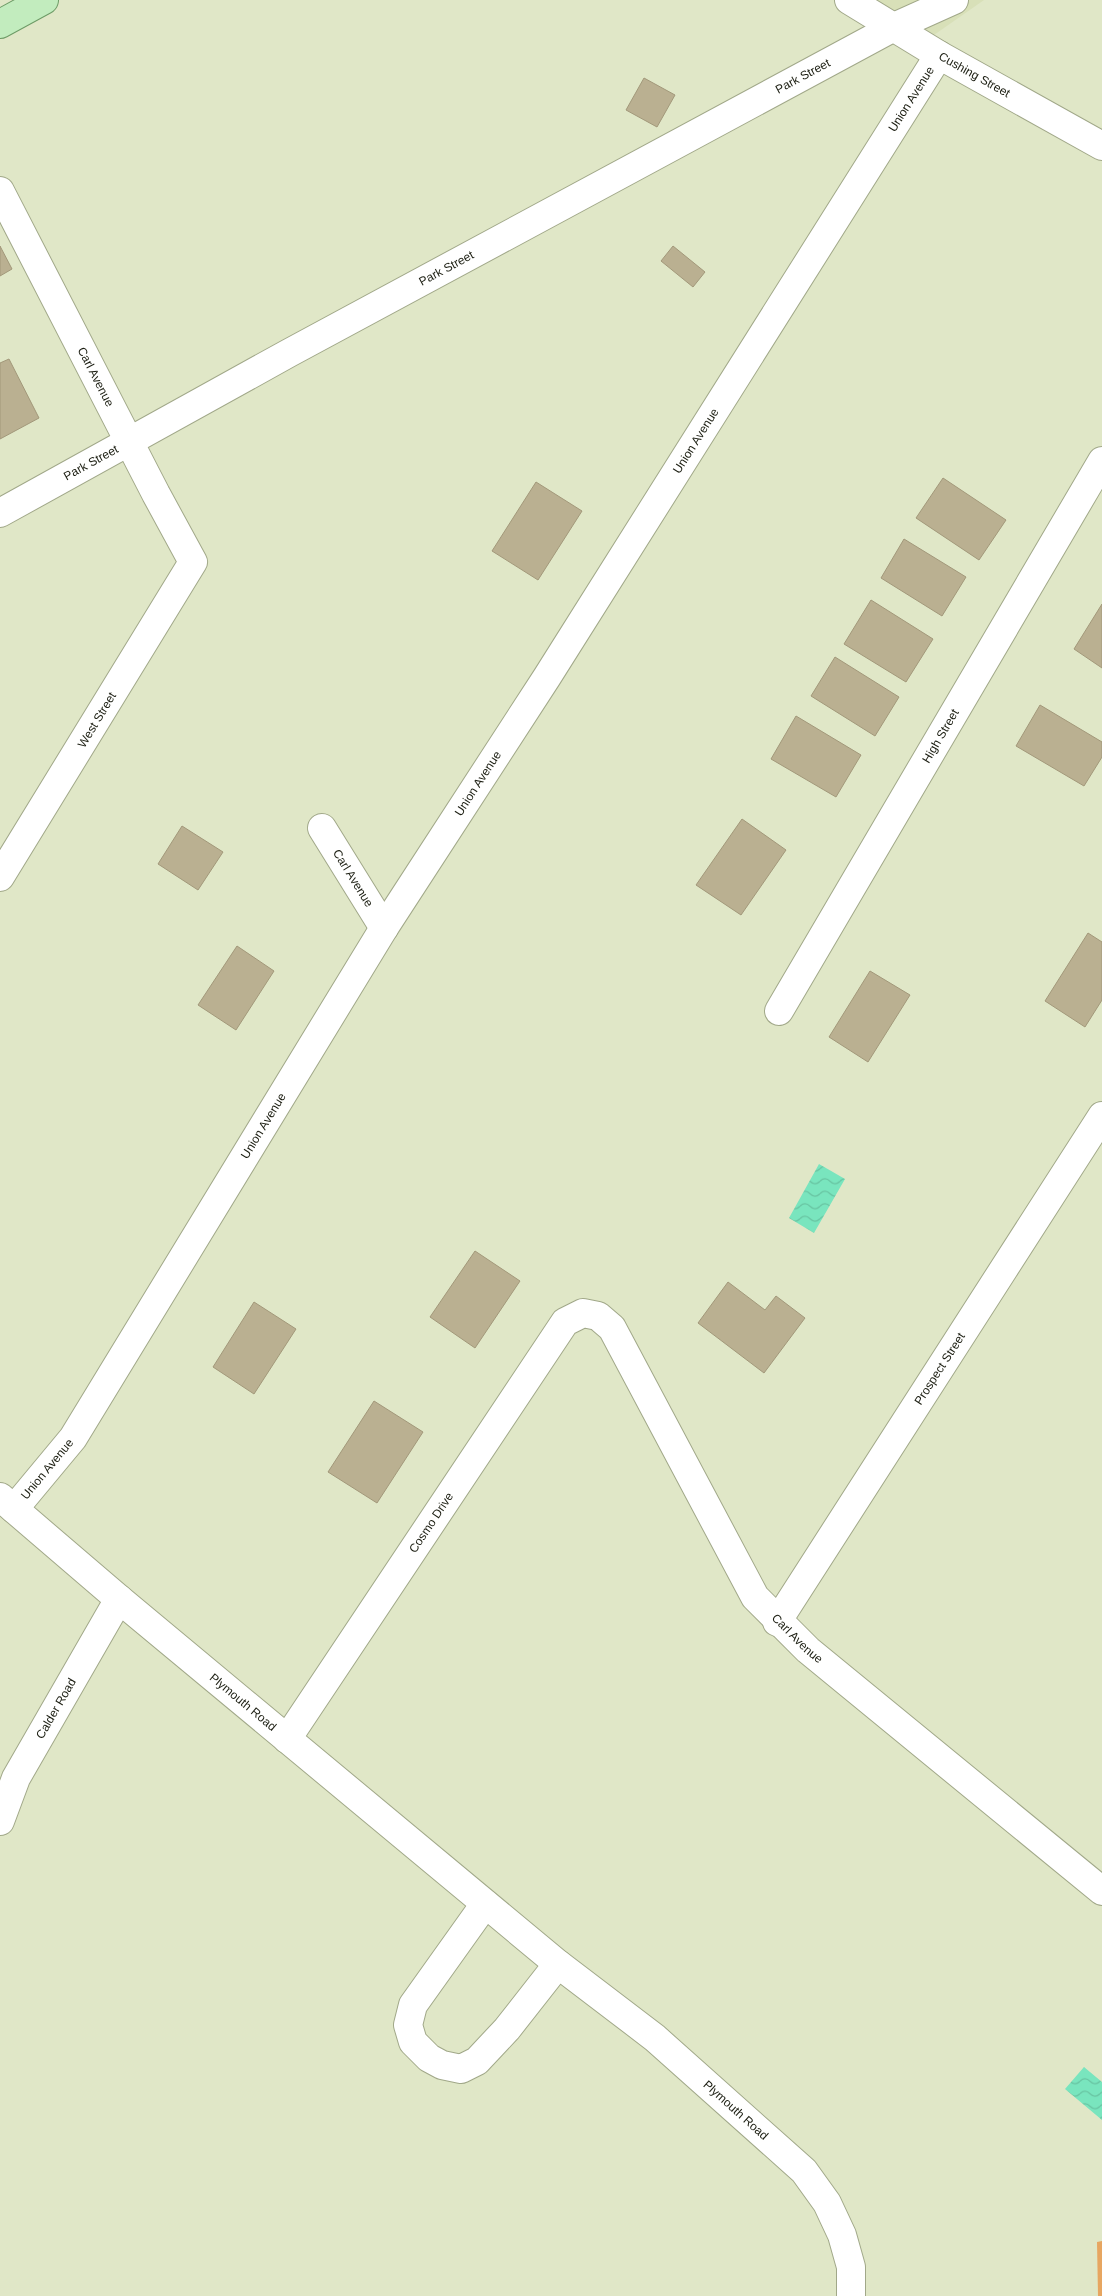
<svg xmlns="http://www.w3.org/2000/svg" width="1102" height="2296" font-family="Helvetica,sans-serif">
  <defs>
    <pattern id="forest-firs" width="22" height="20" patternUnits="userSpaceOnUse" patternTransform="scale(1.25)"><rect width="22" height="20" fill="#e7a661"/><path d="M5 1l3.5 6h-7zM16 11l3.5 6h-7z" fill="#c68e53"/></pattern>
    <pattern id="water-waves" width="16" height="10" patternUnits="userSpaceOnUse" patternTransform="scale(1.25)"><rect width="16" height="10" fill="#79e5be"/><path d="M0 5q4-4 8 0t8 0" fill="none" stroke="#68c4a2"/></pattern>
  </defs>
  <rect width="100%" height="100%" fill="#e0e7c7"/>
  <path fill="#d8e0b8" d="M837 0H984L921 44Z"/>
  <path fill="url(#forest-firs)" d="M1102 2241V2296H1098L1097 2242Z"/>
  <path fill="url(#water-waves)" d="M819 1164 845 1179 814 1233 789 1218Z
    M1084 2067 1102 2082V2120L1065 2089Z"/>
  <path fill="#bab091" stroke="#a2987a" d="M644 78 675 95 657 127 626 110Z
    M0 246 12 269 0 276Z
    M673 246 705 272 693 287 661 261Z
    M9 359 39 418 0 439V363Z
    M943 478 1006 520 979 560 916 518Z
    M536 482 582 511 538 580 492 551Z
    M904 539 966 577 942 616 881 578Z
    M871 600 933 639 906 682 844 644Z
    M1102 604V668L1074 649Z
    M835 657 899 697 875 736 811 696Z
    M1040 705 1102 742V757L1084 786 1016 746Z
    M796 716 861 755 836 797 771 759Z
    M742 819 786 850 741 915 696 885Z
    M182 826 223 852 198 890 158 864Z
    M1088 933 1102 942V1000L1085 1027 1045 1001Z
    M237 946 274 971 236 1030 198 1005Z
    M870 971 910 995 868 1062 829 1037Z
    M475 1251 520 1281 475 1348 430 1317Z
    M728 1282 765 1310 776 1296 805 1318 764 1373 698 1323Z
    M254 1302 296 1329 254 1394 213 1367Z
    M374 1401 423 1432 377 1503 328 1472Z"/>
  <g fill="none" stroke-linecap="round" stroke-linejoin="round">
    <defs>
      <g id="minor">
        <path id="s1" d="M849 0 939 55 1102 146"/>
        <path id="s2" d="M0 191 156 494 193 562 0 877"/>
        <path id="s3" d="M0 513 289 353 894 27 954 0"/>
        <path id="s4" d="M322 828 384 928"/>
        <path id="s5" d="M779 1011 1102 461"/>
        <path id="s6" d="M0 1497 119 1599 558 1964 655 2038 804 2171 827 2203 842 2235 851 2267V2296"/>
        <path id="s7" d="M14 1509 73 1438 384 928 547 677 939 55"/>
        <path id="s8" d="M777 1622 1102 1116"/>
        <path id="s9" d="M287 1739 565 1322 583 1313 598 1316 612 1328 755 1597 808 1650 1102 1891"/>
        <path id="s10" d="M0 1821 16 1778 119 1599"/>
        <path d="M485 1904 413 2005 408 2025 413 2042 429 2058 442 2065 461 2069 477 2061 507 2029 558 1964"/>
      </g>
      <path id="major" d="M0 24 44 0"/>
    </defs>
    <use href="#minor" stroke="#a1a889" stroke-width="30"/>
    <use href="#major" stroke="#6d9b66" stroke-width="30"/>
    <use href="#minor" stroke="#fff" stroke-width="28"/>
    <use href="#major" stroke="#c2ecbe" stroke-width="28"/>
  </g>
  <g text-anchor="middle" stroke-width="5" stroke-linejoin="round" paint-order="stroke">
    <g font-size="12" fill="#1c1e12" stroke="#fff">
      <text dy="4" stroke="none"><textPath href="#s1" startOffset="146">Cushing Street</textPath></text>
      <text dy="4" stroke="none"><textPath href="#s3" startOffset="914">Park Street</textPath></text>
      <text dy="4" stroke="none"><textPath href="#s7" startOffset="1672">Union Avenue</textPath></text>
      <text dy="4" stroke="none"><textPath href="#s3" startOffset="509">Park Street</textPath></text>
      <text dy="4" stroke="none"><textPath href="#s2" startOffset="209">Carl Avenue</textPath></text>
      <text dy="4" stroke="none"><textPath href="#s7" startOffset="1268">Union Avenue</textPath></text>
      <text dy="4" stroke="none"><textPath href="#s3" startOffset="104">Park Street</textPath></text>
      <text transform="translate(97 720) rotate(-59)" y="4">West Street</text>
      <text dy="4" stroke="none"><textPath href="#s5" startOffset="319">High Street</textPath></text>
      <text dy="4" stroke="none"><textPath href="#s7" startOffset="862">Union Avenue</textPath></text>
      <text dy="4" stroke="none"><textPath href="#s4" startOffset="59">Carl Avenue</textPath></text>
      <text dy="4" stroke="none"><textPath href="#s7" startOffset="458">Union Avenue</textPath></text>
      <text dy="4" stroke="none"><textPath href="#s8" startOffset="301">Prospect Street</textPath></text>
      <text dy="4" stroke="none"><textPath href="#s7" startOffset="52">Union Avenue</textPath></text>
      <text dy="4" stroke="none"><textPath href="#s9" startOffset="260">Cosmo Drive</textPath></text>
      <text dy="4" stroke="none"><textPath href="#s9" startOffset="919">Carl Avenue</textPath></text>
      <text dy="4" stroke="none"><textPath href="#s6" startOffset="318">Plymouth Road</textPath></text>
      <text dy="4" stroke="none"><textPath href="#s10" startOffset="126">Calder Road</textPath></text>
      <text dy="4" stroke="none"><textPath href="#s6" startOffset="958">Plymouth Road</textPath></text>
    </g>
  </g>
</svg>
